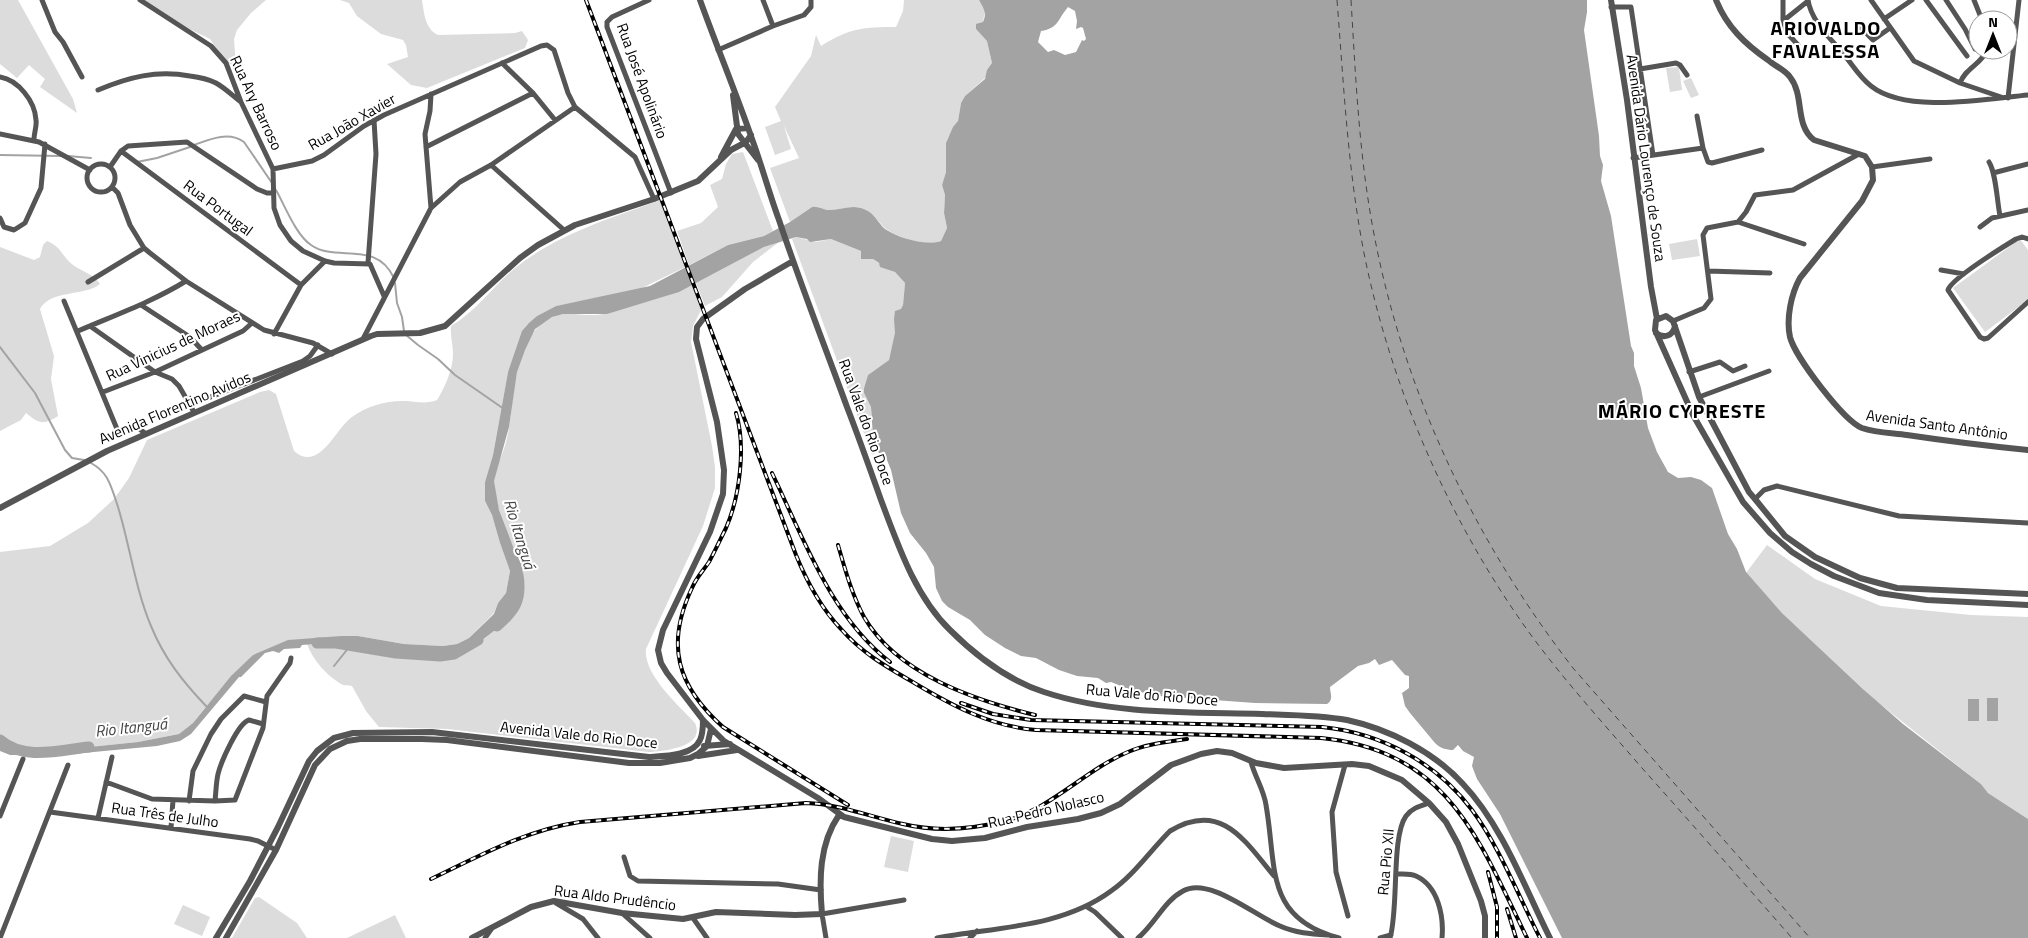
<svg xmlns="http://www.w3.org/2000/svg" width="2028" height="938" font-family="'Titillium Web',sans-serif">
  <rect width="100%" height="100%" fill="#fff"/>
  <path fill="#dcdcdc" d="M0 0H18L73 99 77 113 40 87 45 79 29 65 17 78 0 64Z
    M143 0H266L251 13 237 30 234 39 236 67 225 61 210 39 177 23Z
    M340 0H422C424 13 425 29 438 35L515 33 522 31 528 40 525 48 427 88 411 85 387 64 408 57 406 45 403 40 381 34 357 16 349 3Z
    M904 0H979L985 10 983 22 976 29 987 40 992 63 985 78 965 96 961 103 958 121 948 138 946 149V172L942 185 945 195 944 213 947 228 941 241C926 246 898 238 886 229 879 223 874 214 866 210 853 203 841 211 827 210 822 209 818 206 812 207L790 222 770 168 799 158 784 126 791 149 775 155 765 127 781 121 775 107 811 56 816 35 821 46C850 28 863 27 896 27L903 11Z
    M1679 67 1682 90 1670 92 1666 68Z
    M1691 78 1699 95 1691 98 1683 81Z
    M743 152 773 231 764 236 728 245 689 265 677 231 701 223 718 207 710 185 722 179 726 164 732 154Z
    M661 200 685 267 640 289 556 306 537 316 508 372 493 455 485 482V501L492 515 500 543 510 571 506 593 498 603 494 613 469 638 457 644 443 646 404 644 358 636H341L253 655 204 709 193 723 179 734 138 742 31 753 0 745V552L50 546 88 523 114 499 129 478 147 440 260 392 269 390 276 394 294 451C319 473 335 429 352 417 368 405 388 400 407 401 418 402 427 404 437 400 445 387 453 369 453 354 453 344 450 336 451 326 478 310 494 284 519 265 561 233 611 218 661 200Z
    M796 237 816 242 831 239 861 251V259H873L885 268 895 272 905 283 903 305 889 360 868 375 864 388V393L871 407V425L878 452 872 455 792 239Z
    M1697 239 1700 256 1672 260 1669 244Z
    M2020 239 2028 250V300L1985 332 1953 288Z
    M47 241C62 247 62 257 73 265 83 272 94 274 100 284 84 297 51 289 40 309L54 356 51 379 58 416C43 426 38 423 26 413L21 420 0 431V247L34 260 40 257 43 245Z
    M779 242 753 262 722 297 705 306 696 283 764 247Z
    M692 285 701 310 693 326 691 342 712 446 715 467V488L703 526 646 649C643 674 678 705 695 723 706 747 664 751 649 752L447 729 379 727 366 711 352 686C348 685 344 686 341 684 326 675 313 660 307 644L339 642 364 649 474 646 523 567C512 546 494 506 494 482 494 469 503 455 506 442 516 405 510 339 550 318 565 310 579 316 595 315 604 315 615 310 624 308 647 301 671 296 692 285Z
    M1767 545 1815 579 1881 606 1971 615 2028 617V819L1988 793 1981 784 1875 700 1782 613 1746 573Z
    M891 836 914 841 908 872 884 867Z
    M259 897 297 923 307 938H232L255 898Z
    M183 905 210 917 202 936 174 924Z
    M395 915 406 938H347Z"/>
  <path fill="#a3a3a3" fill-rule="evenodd" d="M979 0H1587V12L1584 30 1599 136 1600 156 1603 165 1601 181 1611 216 1631 346 1634 353V366L1641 388 1648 428 1657 452 1668 472 1678 478 1691 477 1701 480 1712 488 1728 534 1737 549 1746 572 1782 613 1863 689 1903 724 1981 784 1988 793 2028 819V938H1562L1500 814 1477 779 1472 766 1474 757 1463 751 1458 745 1453 750C1446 750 1440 748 1435 743L1410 713 1405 706 1402 693 1409 688V676L1405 675 1392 660 1379 665 1375 659 1369 663 1358 666 1330 687C1330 693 1334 700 1327 704L1255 703 1159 696 1131 690 1111 682 1106 683 1098 678 1077 676 1059 670 1036 658 1021 656 1005 648 985 635 970 620 948 607 942 601 936 588 934 567 926 553 910 533 901 513 891 470 887 460 878 452 873 437 871 407 864 393V388L868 375 889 360 895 333 894 319 895 311 901 309 903 305 905 283 895 272 880 267 879 263 873 259H861V251L831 239 810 242 807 239 796 237 764 247 679 292 607 314H563L552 317 535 329 525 350 517 372 509 427 494 481 499 510 514 549 523 567 519 594 503 624 474 646 440 653 364 649 339 642 302 645 300 648 284 649 279 653 273 651 265 653 241 677H239L191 734 180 741 157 746 62 755H10L0 751V745L31 753 138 742 179 734 193 723 231 676 253 655 288 640 341 636H358L404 644 443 646 457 644 469 638 494 614 498 603 506 593 510 571 500 543 492 515 485 501V482L493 455 508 372 522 331 529 323 537 316 556 306 650 286 728 245 764 236 790 222 812 207C818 206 822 209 827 210 841 211 852 203 866 210 875 214 878 223 885 229 898 238 926 246 941 241L947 228 944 213 945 195 942 185 946 172V143L953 127 958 121 961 103 965 96 985 79 987 70 992 63 987 41 976 29V24L983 22C987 13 984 9 979 0ZM1068 7 1075 11 1077 21 1076 29 1081 27 1083 28 1086 39 1084 41 1082 40 1076 52 1065 55 1054 50 1048 52 1038 42 1041 31C1059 28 1057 20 1068 7Z
    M1987 698H1998V721H1987Z
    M1968 699H1979V721H1968Z"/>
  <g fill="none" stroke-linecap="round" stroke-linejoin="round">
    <path stroke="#a3a3a3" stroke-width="2" d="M194 145C210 139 229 131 244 142L272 183
      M0 155 61 156
      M68 156 91 158
      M137 162 157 158 190 147
      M276 190C285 206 296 235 311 245 336 263 376 239 394 278
      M395 283 397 303 402 317 404 331
      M406 335 418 345 438 359 455 375 504 409
      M0 347 35 393 65 450 72 458 84 460
      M91 463C98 467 103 471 107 478 112 487 115 498 118 507 130 546 135 588 151 626 164 658 183 682 207 707
      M334 666 350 646"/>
    <path stroke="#a3a3a3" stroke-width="11" d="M497 626C515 610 522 600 518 575
      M317 643H336L396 653 440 656 454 654 478 640
      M0 740C24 761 60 750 89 747"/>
    <path stroke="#444" stroke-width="1" stroke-dasharray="6 5" stroke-linecap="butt" d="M1337 0C1344 88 1348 176 1366 263 1394 394 1450 522 1528 631 1563 679 1603 723 1642 768 1692 824 1742 881 1792 938
      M1351 0C1355 66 1358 133 1368 199 1394 371 1467 531 1573 668L1810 938"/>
    <path stroke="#555" stroke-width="5" d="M42 0 55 32 63 42 82 77
      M140 0 211 46 226 63 241 102 273 169 274 208 280 225 291 241 303 251 325 261 334 263 370 264 384 296
      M649 0 612 17 607 22V27L671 193
      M763 0 773 26
      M1783 0V21L1808 1
      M1808 0C1811 20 1828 36 1841 51 1851 62 1858 76 1871 86 1906 114 1986 99 2028 95
      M1871 0 1914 61 1960 83 2001 97
      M1926 0 1967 56
      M1946 0 1965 29 1975 49 1986 54
      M1974 0 1982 20
      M1611 7H1631L1653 155
      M1884 19 1912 0
      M1783 21 1787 33 1798 45
      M1861 28 1873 40 1890 28
      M718 50 773 26 804 15 811 7V0
      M502 63 533 93 555 120
      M1640 69 1676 63 1680 65 1687 75
      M0 77C18 80 35 101 36 120 37 126 34 133 34 139
      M1960 83C1966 67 1981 65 1987 50
      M98 90C129 77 156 70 190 76 198 77 208 79 216 83 225 88 233 96 241 102
      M431 94 430 111 425 134 431 208
      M2008 98 2019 0
      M1697 116 1703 148
      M0 134 39 142 90 170
      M426 147 533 93
      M121 151 301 285
      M1633 158 1703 148 1708 162 1712 163 1762 150
      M1989 162C1996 173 1997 201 2000 216
      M87 178a14 14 0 1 1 28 0a14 14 0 1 1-28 0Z
      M491 165 564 230
      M110 167 121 151 128 146 187 142 257 189 267 193H272
      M1872 167 1930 159
      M273 169 312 161 324 155 364 126 384 115 541 46 547 45 554 50 568 93 575 107 635 157 654 199
      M1993 173 2028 164
      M112 187 118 193 130 225 144 248 150 253 186 281 264 330 313 343 332 354
      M0 218 4 227 14 230 25 223 41 188 45 144
      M1738 222 1804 244
      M1980 227 1992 218 2028 210
      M2028 239 2022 237 2016 239C2003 247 1951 279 1948 290L1980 337 1984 339 1988 338 2028 302
      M368 263 376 154 374 120
      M1941 270 1964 274
      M1708 271 1770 273
      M88 282 144 248
      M64 301 117 429 121 431 137 427 146 434
      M141 305 190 337 201 349
      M1673 321 1704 308 1711 299 1703 235 1707 228 1738 222 1746 212 1755 195 1793 190 1859 154
      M90 326 155 372 172 379 179 386 194 412
      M78 331C115 315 152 302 186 281
      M274 334 301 285 325 261
      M363 339 431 208 460 182 491 165 575 107
      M1689 372 1720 362 1733 371 1745 366
      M103 392 155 372 243 331 252 323
      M1699 397 1769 371
      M190 405 303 361 310 356 318 345
      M1755 499 1764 490 1777 486 1899 516 2028 523
      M1251 762C1255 777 1264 790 1266 805 1277 867 1264 918 1339 938
      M1345 765 1332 812 1336 872 1348 916
      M106 782 152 799 215 801 235 800 263 728 267 696 290 663 291 658
      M189 801 193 771 211 734 221 719 244 696 266 702
      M215 801C216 792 216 783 218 774 221 762 238 723 249 720L263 724
      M50 812 250 839 258 841 276 850
      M0 816 23 759
      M98 818 112 757
      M171 828 173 800
      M624 857 630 876 638 881 778 884 821 890
      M1396 874C1403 874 1410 873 1416 876 1438 886 1444 916 1442 938
      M556 903 583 919 598 938
      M1087 907 1095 912 1122 938
      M623 914 650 938
      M693 918 707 938
      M0 938 68 765
      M485 938 492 928
      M826 938 822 914 904 900
      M937 938C995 927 1061 928 1111 891 1134 875 1150 851 1170 831 1221 800 1245 841 1274 876
      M970 938 977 931
      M1138 938C1155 924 1164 901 1183 891 1209 876 1255 916 1280 926 1295 933 1312 934 1328 935
      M1380 938 1391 935
      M1390 938C1399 908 1391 837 1406 816 1412 808 1420 806 1429 803"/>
    <path stroke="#555" stroke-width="6" d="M700 0C717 47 736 93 752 139 762 166 769 193 779 220 800 283 824 344 847 407 859 438 870 469 881 500 898 545 915 596 950 630 977 657 1008 680 1044 692 1113 715 1190 712 1262 714 1290 715 1319 715 1347 720 1389 729 1434 752 1463 784 1502 825 1525 888 1550 938
      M1611 0 1627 100 1651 287 1657 319
      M1716 0C1727 27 1745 44 1768 60 1775 66 1785 70 1790 77 1805 96 1794 124 1814 140L1865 156 1872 167 1873 180 1862 201 1800 278C1791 294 1786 319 1790 337 1795 357 1844 421 1862 428 1876 433 1893 433 1907 435 1947 441 1988 446 2028 450
      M733 95 738 134 758 160
      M721 157 736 129 748 128
      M793 261 745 289 703 319 697 327 696 339 717 422 724 470 723 494 710 532 663 630 658 650 661 663 667 673 703 720 724 741 818 798 844 817 932 839 952 841 985 838 1027 827 1078 819 1101 813 1120 804 1171 765 1201 754 1217 751 1232 753 1256 763 1284 768 1352 764 1369 766 1402 780 1429 803 1446 822 1458 844 1481 901 1485 916V938
      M1656 333C1664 339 1673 336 1675 326
      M0 508 107 451 371 336 377 334 420 333 445 326 520 258 538 245 575 225 654 199 698 181 731 150 746 142 751 135
      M2028 594 1897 588 1860 578 1815 557 1785 536 1755 499 1749 492 1699 397 1673 321 1666 316 1656 320 1655 330 1693 415 1743 502 1770 533 1792 552 1811 564 1834 576 1879 593 1927 600 2028 605
      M704 746 730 744
      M698 756 737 750
      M216 938 250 881 278 827 309 761 317 751 334 738 353 733 432 732 649 757C664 756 693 756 700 740 703 734 703 726 703 720
      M226 938 276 850 315 765 330 749 347 741 360 739H422L447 740 629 763H660L690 758 698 754 707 746 711 729
      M472 938 531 907 554 901 622 913 683 919 716 912 795 915 822 914C819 880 819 844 839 815"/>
    <defs>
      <path id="rail" d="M586 0 796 555C807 582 821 608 841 629 861 652 885 666 911 681 951 705 989 726 1036 730L1321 738C1448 751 1478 838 1527 938
        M736 413C746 446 740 496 726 528 720 540 715 551 709 562 703 571 696 578 692 588 665 645 677 686 723 727L848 805
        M772 473C803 537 831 617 890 662
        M838 545C845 569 852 595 864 617 897 674 974 700 1035 715
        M961 703 993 714 1031 720 1322 727C1381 733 1436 762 1472 810 1499 846 1519 897 1540 938
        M1488 872 1497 907V938
        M431 879C479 856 526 830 580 822L806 803C840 804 870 817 903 824 936 832 973 829 1005 821 1051 809 1085 770 1128 752 1146 744 1167 742 1187 739
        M1507 909 1516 938"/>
    </defs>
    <use href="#rail" stroke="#000" stroke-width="4"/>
    <use href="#rail" stroke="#fff" stroke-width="2" stroke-dasharray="5.5" stroke-linecap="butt"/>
  </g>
  <g text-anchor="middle" stroke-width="4" stroke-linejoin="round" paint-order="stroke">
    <g font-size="15" fill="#000" stroke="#fff">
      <text transform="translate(642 81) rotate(70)" y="5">Rua José Apolinário</text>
      <text transform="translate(256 103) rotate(65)" y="5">Rua Ary Barroso</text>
      <text transform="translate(352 122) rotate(-30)" y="5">Rua João Xavier</text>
      <text transform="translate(1646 158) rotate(82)" y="5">Avenida Dário Lourenço de Souza</text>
      <text transform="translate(218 208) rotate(37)" y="5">Rua Portugal</text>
      <text transform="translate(173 346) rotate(-25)" y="5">Rua Vinicius de Moraes</text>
      <text transform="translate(175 408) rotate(-23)" y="5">Avenida Florentino Avidos</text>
      <text transform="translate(866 422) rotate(70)" y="5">Rua Vale do Rio Doce</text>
      <text transform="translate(1937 425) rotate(8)" y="5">Avenida Santo Antônio</text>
      <text transform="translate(1152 695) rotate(5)" y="5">Rua Vale do Rio Doce</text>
      <text transform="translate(579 735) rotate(6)" y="5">Avenida Vale do Rio Doce</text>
      <text transform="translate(1046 810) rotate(-13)" y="5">Rua Pedro Nolasco</text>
      <text transform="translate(165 815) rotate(8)" y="5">Rua Três de Julho</text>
      <text transform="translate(1386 862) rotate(-85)" y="5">Rua Pio XII</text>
      <text transform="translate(615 898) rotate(7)" y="5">Rua Aldo Prudêncio</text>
    </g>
    <g font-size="16" font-style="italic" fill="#444" stroke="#fff">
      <text transform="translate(520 534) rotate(73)" y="6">Rio Itanguá</text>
      <text transform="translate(131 727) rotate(-6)" y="6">Rio Itanguá</text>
    </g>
    <g font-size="20" font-weight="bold" letter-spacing="1" fill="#000" stroke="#fff">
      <text x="1826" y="35">ARIOVALDO<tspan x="1826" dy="23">FAVALESSA</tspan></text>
      <text x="1682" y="418">MÁRIO CYPRESTE</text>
    </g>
  </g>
  <g transform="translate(1993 35)"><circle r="24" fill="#ffffff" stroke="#999999"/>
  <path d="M0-4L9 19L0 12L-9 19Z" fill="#000000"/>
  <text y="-8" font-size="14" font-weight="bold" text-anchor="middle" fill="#000000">N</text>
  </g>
</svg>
